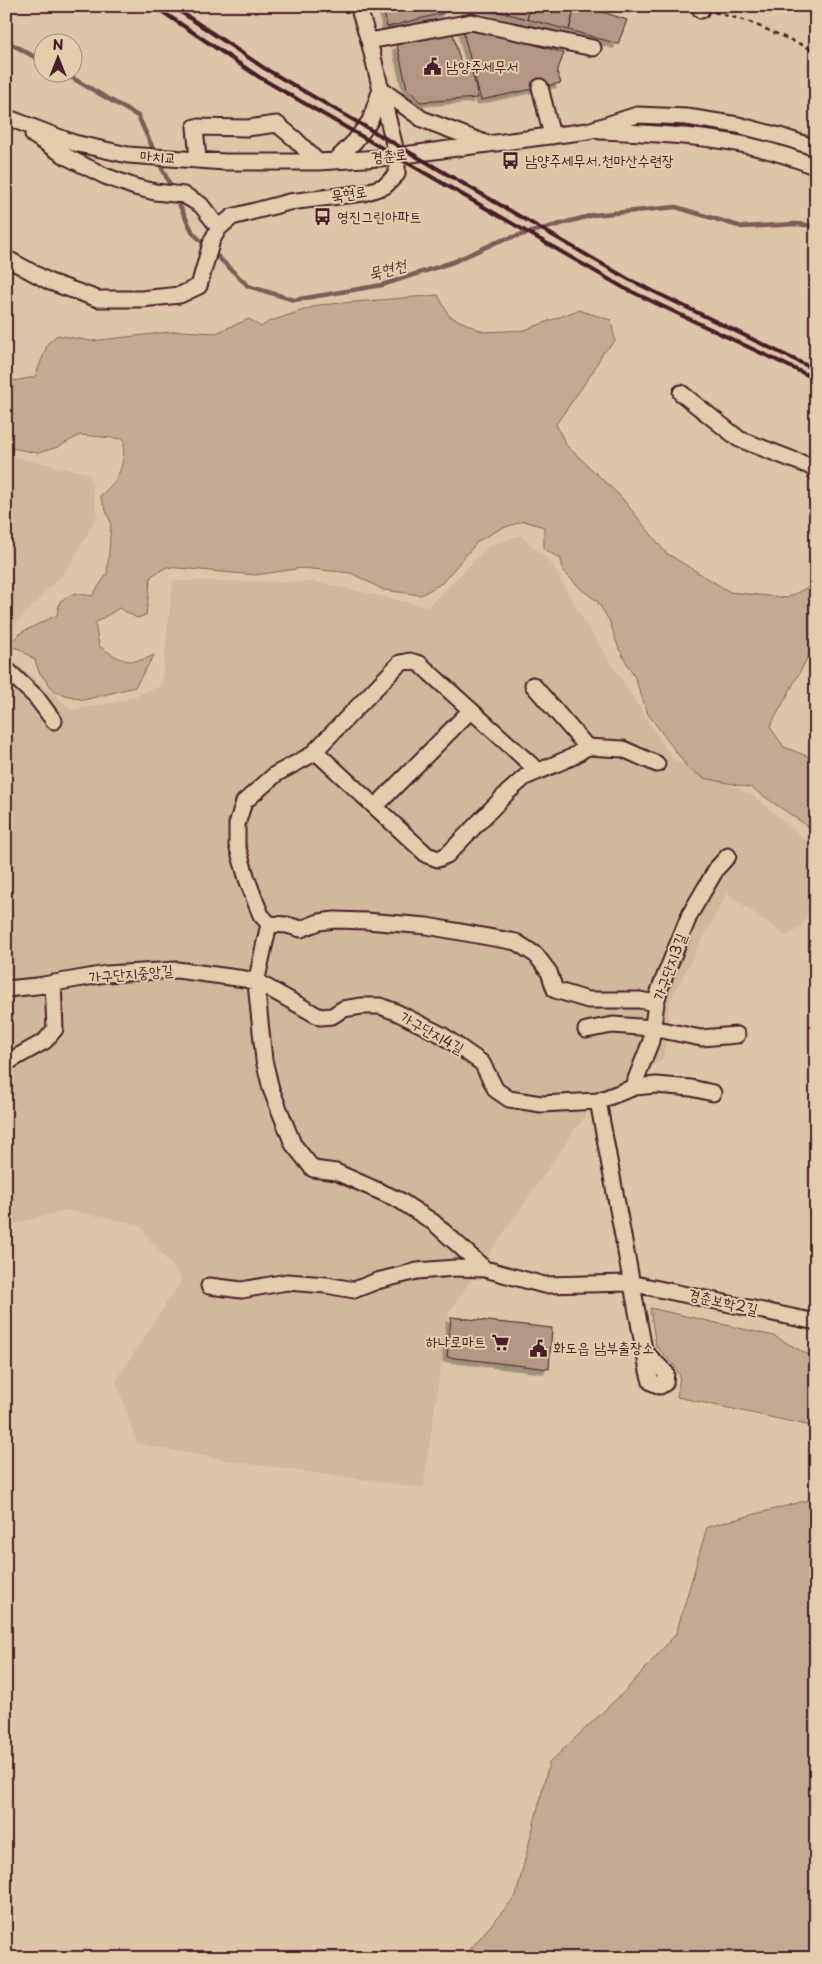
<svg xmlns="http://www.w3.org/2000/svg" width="822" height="1964" font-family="'Playpen Sans','Poor Story',sans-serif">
  <defs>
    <filter id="shadow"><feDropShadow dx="-4.5" dy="4.5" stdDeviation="0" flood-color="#0004"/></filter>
  </defs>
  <rect width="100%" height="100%" fill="#dcc6a7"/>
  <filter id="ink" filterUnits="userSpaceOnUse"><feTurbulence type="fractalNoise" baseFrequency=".02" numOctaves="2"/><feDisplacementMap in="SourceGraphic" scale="10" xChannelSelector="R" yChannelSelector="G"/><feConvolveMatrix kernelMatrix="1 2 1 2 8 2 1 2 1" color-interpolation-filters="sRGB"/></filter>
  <g filter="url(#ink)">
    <path fill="#d0b89c" d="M6 455 90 474 97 516 69 567 6 634Z
      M521 535 551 563 587 626 673 760 752 795 816 849V901L800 928 786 936 727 893 670 1001 663 1059 588 1111 449 1312 423 1488 237 1462 137 1444 116 1380 182 1279 138 1224 66 1210 6 1226V655L72 710 118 702 161 686 173 581 317 582 428 607 489 546Z"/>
    <path fill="#c4aa92" stroke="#87645e" d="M438 295 449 316 484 332 525 330 578 310 611 320 615 341 602 354 592 373 556 424 566 445 621 497 666 553 730 592 787 598 816 583V642L770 727 784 747 809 757 816 766V832L752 788 704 778 688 768 648 714 635 678 619 649 609 620 597 601 581 589 563 571 561 559 544 549V527L524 521 500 529 478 541 442 583 421 595 384 590 351 573 302 568 256 575 167 567 151 576 146 615 137 618 119 608 95 623 99 646C120 660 130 667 154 655L135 687 84 700 55 692 39 672 35 660 20 649 7 646 22 632 57 615 60 601 75 593 92 596 107 574 109 551 111 523 100 496C121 479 124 465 124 439L80 435 58 447 38 453 6 447V380L13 381 35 377 48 343 57 335 91 341 180 331 216 333 249 319 261 327 268 322 319 305Z
      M650 1308 774 1336 807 1354 816 1357V1427L677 1397 680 1376 674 1365 656 1346Z
      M816 1498V1958H303L304 1951 467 1953 516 1896 549 1763 625 1691 676 1634 707 1527Z"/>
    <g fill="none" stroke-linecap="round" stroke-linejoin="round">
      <path stroke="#7e5c58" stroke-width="4.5" d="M6 41 42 61
        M62 72 138 116 155 153
        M158 160 173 191
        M176 198 193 233 206 246
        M212 251 248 286 294 300 382 285 453 262 499 241 593 215 676 207 742 227 796 224 816 226"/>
    </g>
    <path fill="#b39784" stroke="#4a1f2b" filter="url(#shadow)" d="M383 6H446L447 12 387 27Z
      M485 6H531L527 19 485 8Z
      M531 6H575L569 30 527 19Z
      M575 6H585L627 20 618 44 569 30Z
      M475 28 564 53 557 72 561 83 481 100 463 31Z
      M452 30 462 68 471 66 478 98 420 102 407 88 397 45Z
      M451 1317 552 1328 549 1369 447 1357Z"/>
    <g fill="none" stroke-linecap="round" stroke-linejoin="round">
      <defs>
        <path id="minor" d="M700 6 701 10
          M369 41 471 22 593 48
          M540 87 552 136
          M381 89 422 119 485 143
          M6 117 74 143 128 155 225 162H318L380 158 588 131 637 115 687 117 738 125 783 137 816 148
          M600 131C674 134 747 137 816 167
          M33 135 67 157 105 176 135 187 155 192 184 195 201 205 219 228
          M198 159 195 127 247 128 277 124 295 139 318 162
          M335 161 355 141 370 121 381 89
          M6 258 50 282 98 299H141L180 295 199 286 212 240 219 228 232 217 289 202 364 193 385 186 397 174V156L369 41 358 6
          M681 393 739 439 812 467 816 473
          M6 669 36 697 54 721
          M533 685 587 747
          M315 751 427 855 438 859 447 855 507 793 525 777 572 757 587 747 623 749 657 764
          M538 771 420 664 410 661 400 663 311 755 276 774 244 802 237 824V845L247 879 256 903 261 915 269 924 287 925 301 929 319 922 335 920 366 921 427 926 516 942 536 955 549 972 555 990 588 1000H639L656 1003
          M375 807 471 710
          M269 924 256 983 264 1060 271 1089 293 1144 313 1169 336 1172 399 1200 433 1222 485 1269
          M6 989 37 986 106 974 177 970 245 979 263 985 320 1017 332 1016 343 1009 362 1006H380L396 1012 442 1035 482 1063 496 1090 509 1099 541 1104 598 1101 635 1087 656 1085 691 1088 713 1093
          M586 1030 613 1025 652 1028 701 1038 737 1035
          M6 1063 45 1041 55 1029 53 983
          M635 1087 636 1079 651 1041 656 1003 660 988 690 914 717 868 728 856
          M598 1101 648 1371 651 1382 660 1386 665 1383 666 1373 645 1352
          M209 1286 242 1290 287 1282 326 1285 354 1290 377 1281 417 1271 455 1268 485 1269 544 1285 630 1283 816 1322"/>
      </defs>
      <use href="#minor" stroke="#4a1f2b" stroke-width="19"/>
      <path stroke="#4a1f2b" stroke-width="2.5" stroke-dasharray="5 4" stroke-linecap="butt" d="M714 12 747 21 816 51"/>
      <use href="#minor" stroke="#e2cdac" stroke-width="15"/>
      <path stroke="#4a1f2b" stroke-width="4" d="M154 6 259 77 624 288 816 379
        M172 6 264 68 628 279 816 370"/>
    </g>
  </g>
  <defs>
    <symbol id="civic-bare" viewBox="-9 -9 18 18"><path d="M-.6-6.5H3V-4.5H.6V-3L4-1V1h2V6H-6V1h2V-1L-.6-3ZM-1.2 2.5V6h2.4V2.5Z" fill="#4a1f2b" stroke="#e2cdac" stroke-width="2.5" paint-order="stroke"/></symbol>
    <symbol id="bus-bare" viewBox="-9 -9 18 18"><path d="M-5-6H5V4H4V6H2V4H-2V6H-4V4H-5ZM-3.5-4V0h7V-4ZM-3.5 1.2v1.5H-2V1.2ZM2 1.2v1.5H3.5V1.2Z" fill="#4a1f2b" stroke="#e2cdac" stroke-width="2.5" paint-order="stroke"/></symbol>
    <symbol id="supermarket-bare" viewBox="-9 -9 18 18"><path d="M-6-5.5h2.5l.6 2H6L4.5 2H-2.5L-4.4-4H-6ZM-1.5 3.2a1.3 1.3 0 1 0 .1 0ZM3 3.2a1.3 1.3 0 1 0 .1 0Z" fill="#4a1f2b" stroke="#e2cdac" stroke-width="2.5" paint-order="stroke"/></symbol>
  </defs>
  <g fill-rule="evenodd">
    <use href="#civic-bare" x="420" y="54" width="25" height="25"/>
    <use href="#bus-bare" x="498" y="148" width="25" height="25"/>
    <use href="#bus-bare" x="310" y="204" width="25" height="25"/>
    <use href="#supermarket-bare" x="488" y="1330" width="25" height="25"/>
    <use href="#civic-bare" x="526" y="1336" width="25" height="25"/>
  </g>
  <g text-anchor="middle" stroke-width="4" stroke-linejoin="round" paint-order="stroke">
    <g font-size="15" fill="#4a1f2b" stroke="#e2cdac" text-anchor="start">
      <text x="446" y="72">남양주세무서</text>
      <text x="525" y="166">남양주세무서.천마산수련장</text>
      <text x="337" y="222">영진그린아파트</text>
      <text x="486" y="1347" text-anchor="end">하나로마트</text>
      <text x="553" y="1353">화도읍 남부출장소</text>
    </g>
    <g font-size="15" fill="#4a1f2b" stroke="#e2cdac">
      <text transform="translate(389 156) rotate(-6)" y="5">경춘로</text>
      <text transform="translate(158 157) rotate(4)" y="5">마치교</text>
      <text transform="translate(349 194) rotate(-9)" y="5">묵현로</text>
      <text transform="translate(670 967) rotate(-70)" y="5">가구단지3길</text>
      <text transform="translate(131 974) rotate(-5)" y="5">가구단지중앙길</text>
      <text transform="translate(432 1033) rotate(29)" y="5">가구단지4길</text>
      <text transform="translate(723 1302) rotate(13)" y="5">경춘보학2길</text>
    </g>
    <g font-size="16" font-style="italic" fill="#5b333a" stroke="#e2cdac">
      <text transform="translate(387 269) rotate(-15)" y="6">묵현천</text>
    </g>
  </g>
  <rect width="822" height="1964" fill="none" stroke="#e2cdac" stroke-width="25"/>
  <rect x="12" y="12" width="797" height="1939" fill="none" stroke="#4a1f2b" stroke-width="2" filter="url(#ink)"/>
  <g transform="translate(58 58)"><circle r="24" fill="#e2cdac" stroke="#a58778"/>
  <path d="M0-4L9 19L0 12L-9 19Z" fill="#4a1f2b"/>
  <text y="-8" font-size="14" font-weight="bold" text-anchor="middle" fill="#4a1f2b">N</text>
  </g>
</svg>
